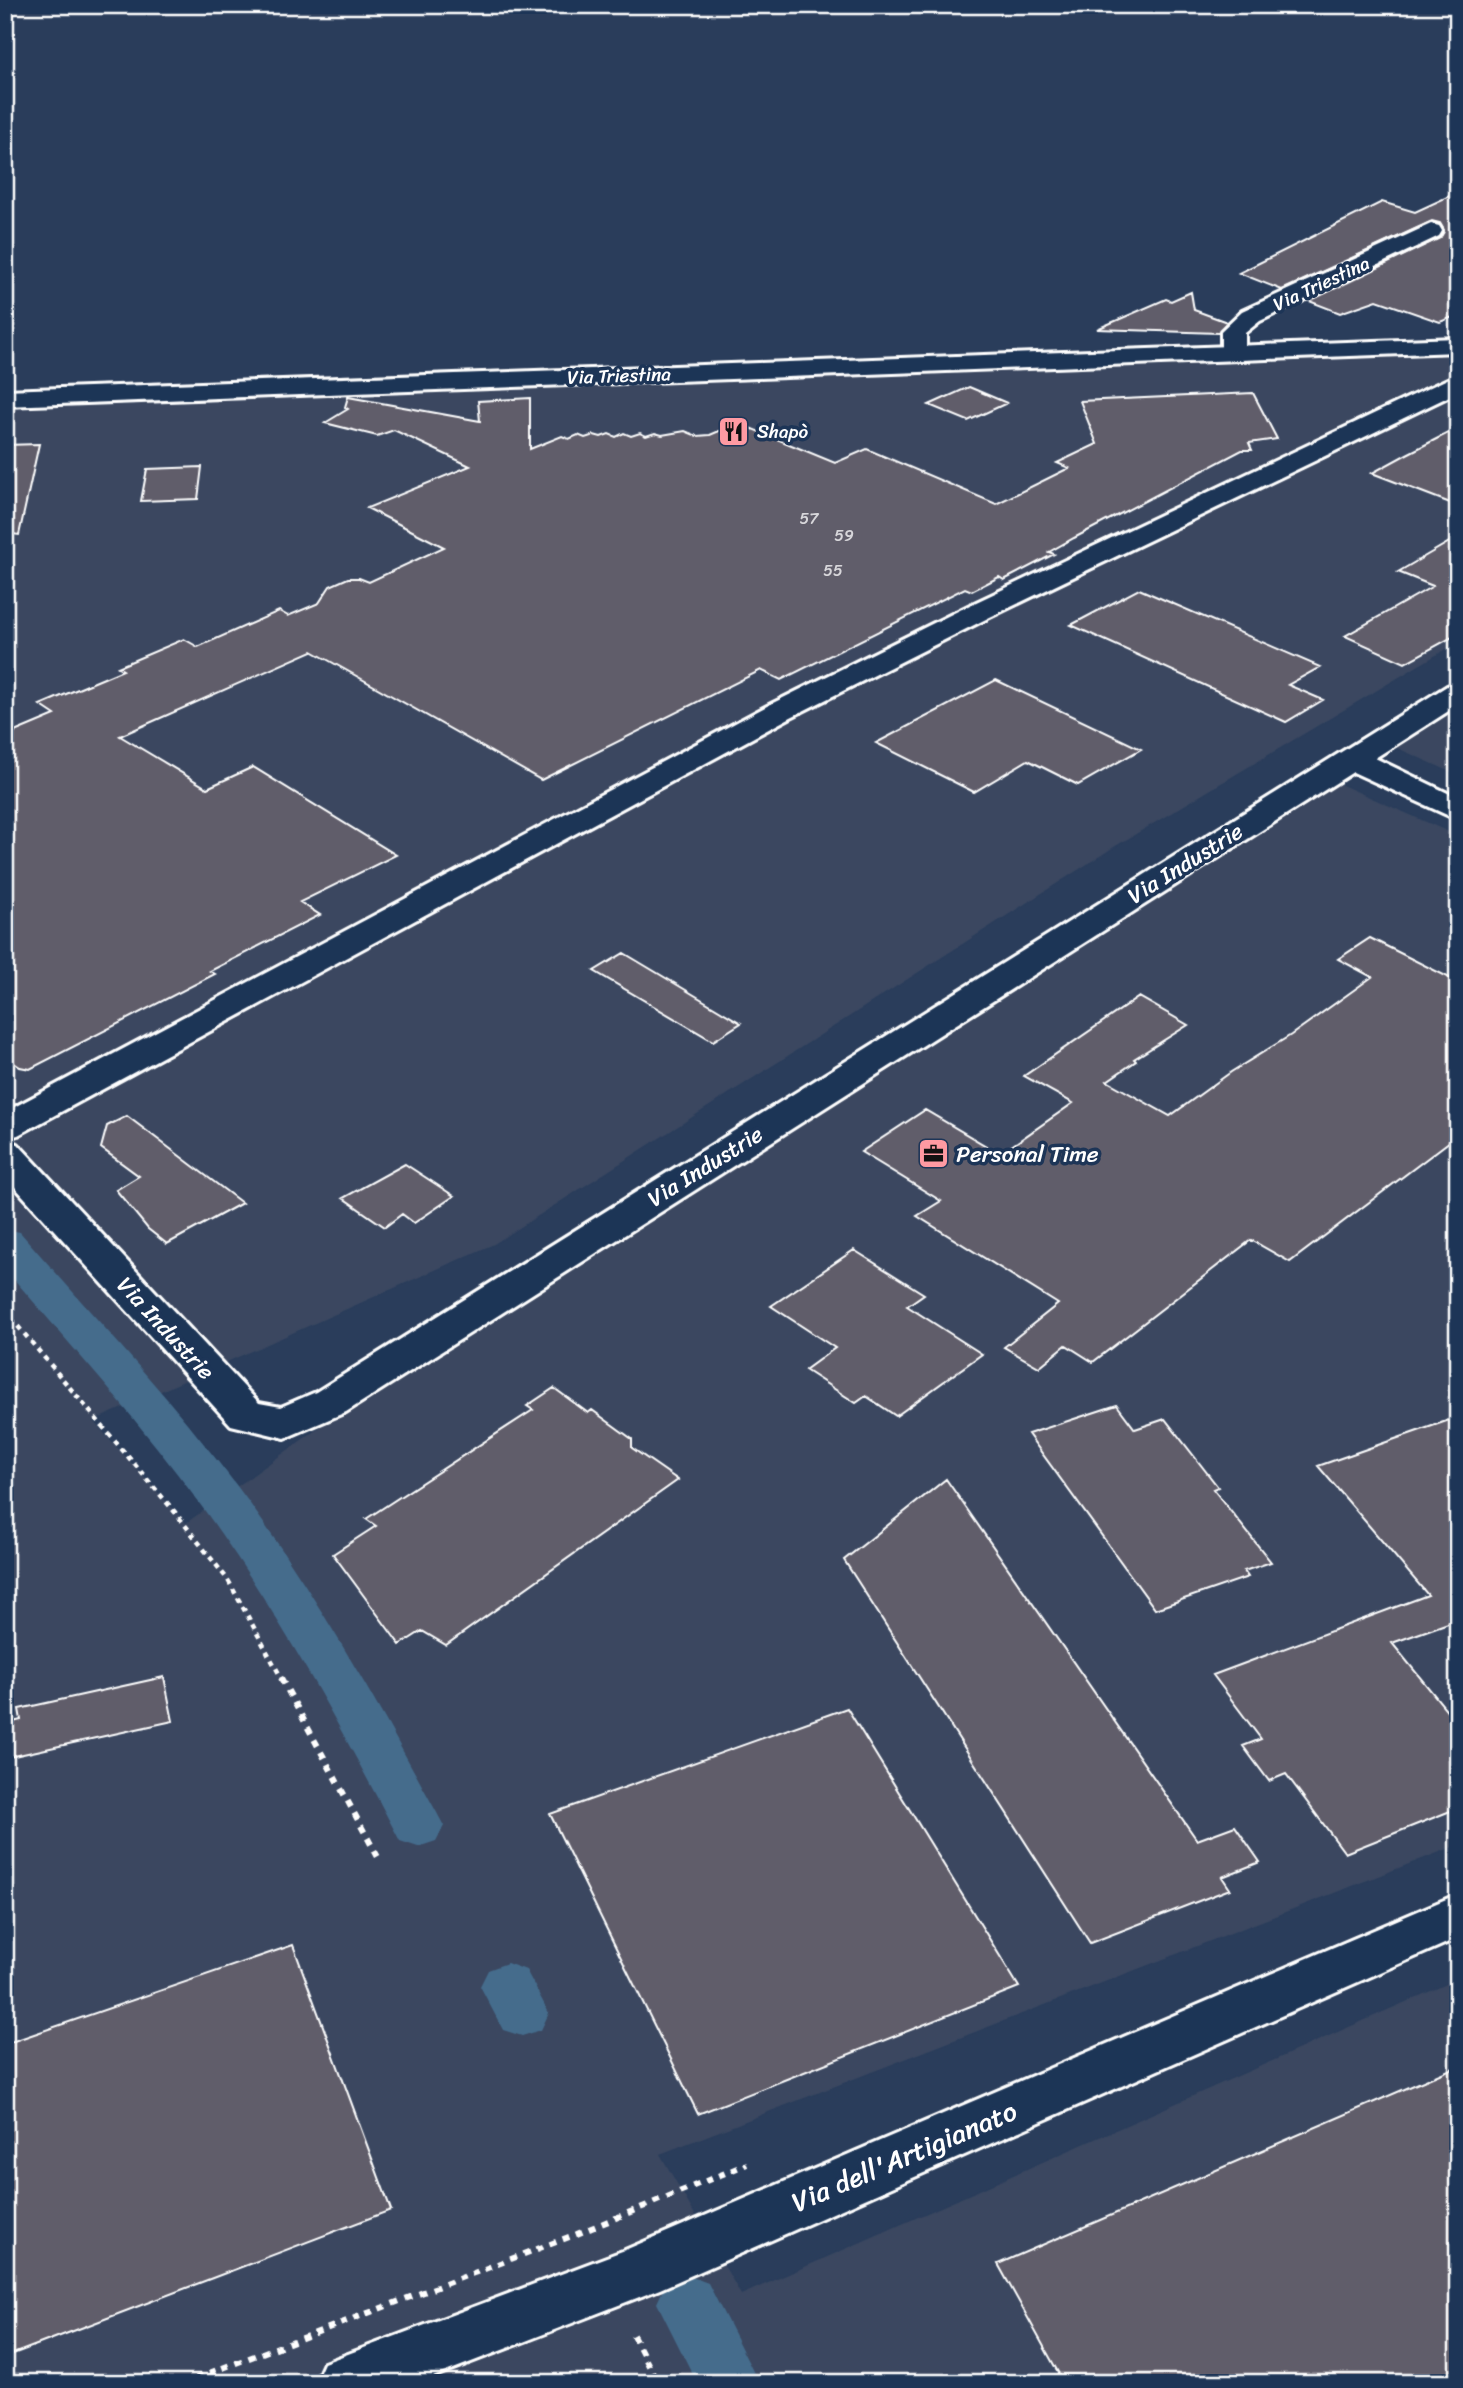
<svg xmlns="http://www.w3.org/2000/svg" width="1463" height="2388" font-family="Sriracha,sans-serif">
  <rect width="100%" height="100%" fill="#2a3d5b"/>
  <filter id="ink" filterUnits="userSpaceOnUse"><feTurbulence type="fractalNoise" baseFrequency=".0143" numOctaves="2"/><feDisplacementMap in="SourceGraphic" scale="14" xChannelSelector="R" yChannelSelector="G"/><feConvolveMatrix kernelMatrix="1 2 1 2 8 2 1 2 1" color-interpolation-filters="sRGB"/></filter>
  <g filter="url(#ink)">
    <path fill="#3a4760" d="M1458 354V642L1114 847 494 1244 93 1421 186 1523 450 1334 1326 778 1458 836V1845L660 2154 741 2295 1458 1979V2383H5V409Z
      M1458 701V775L1386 743Z"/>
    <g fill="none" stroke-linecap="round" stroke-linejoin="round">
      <path fill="#446c8c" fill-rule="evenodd" d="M5 1229 20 1232C93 1316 170 1397 237 1486 313 1588 375 1700 436 1811L444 1826 436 1841 418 1847 400 1841C341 1728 280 1615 205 1511 144 1426 73 1348 5 1269Z
        M507 1963 526 1970 549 2013 541 2030 522 2036 503 2030 480 1986 488 1970Z
        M687 2275 708 2283 759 2383H697L657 2303 666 2283Z"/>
    </g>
    <path fill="#605d6b" stroke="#fff" stroke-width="2" d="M1458 192V315L1440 322 1377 300 1340 313 1309 301 1440 238 1444 230 1440 223 1432 221 1282 290 1239 273 1382 202 1415 212Z
      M1191 292 1194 310 1227 322 1218 333 1097 329 1166 299 1171 301Z
      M969 387 1007 403 968 421 929 405Z
      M1253 393 1277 439 1249 443 1252 450H1242L1074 538 1049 552 1054 554 1004 580 999 577 972 591 965 588 781 680 761 670 541 780 312 651 120 736 207 788 253 767 396 855 300 902 320 915 210 971 215 974 30 1069 20 1067 5 1057V736L55 715 40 705 123 670 118 667 184 639 198 647 279 611 288 616 319 603 330 586 348 578H359L369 582 444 547 367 508 470 466 394 430 377 436 325 423 348 409 345 407 348 397 480 421 478 401 530 398V449L562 436 569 439 578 435 585 438 594 435 601 437 609 434 616 437 624 433 631 436 640 433 646 436 655 433 662 435 685 431 697 436 710 435 738 423 835 463 867 449 996 504 1069 468 1057 463 1097 444 1080 401Z
      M1458 428V506L1372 473 1407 454Z
      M39 444 19 535 5 533V445Z
      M202 467 198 499 141 501 147 469Z
      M1458 537V634L1405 663 1345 636 1433 586 1398 572Z
      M1139 589 1320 667 1288 685 1323 700 1286 722 1071 625Z
      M996 680 1141 749 1078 785 1028 760 974 792 876 743Z
      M1370 938 1458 982V1135L1290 1262 1251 1240 1093 1362 1066 1345 1039 1367 1004 1347 1058 1304 917 1216 941 1201 861 1152 925 1110 1000 1154 1073 1103 1024 1076 1139 997 1188 1025 1134 1059 1136 1061 1107 1081 1170 1116 1231 1072 1291 1035 1372 977 1338 959Z
      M624 953 741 1023 713 1041 594 971Z
      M127 1116 242 1203 167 1244 148 1229 116 1190 139 1176 101 1148 107 1126Z
      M405 1164 454 1196 414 1223 402 1214 385 1227 343 1198Z
      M854 1250 924 1294 907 1306 982 1354 896 1416 866 1396 856 1403 805 1370 835 1348 771 1306Z
      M554 1388 588 1413 592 1410 632 1439V1448L678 1480 446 1645 422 1631 400 1645 333 1554 376 1526 366 1519 533 1410 527 1406Z
      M1117 1405 1135 1429 1165 1419 1218 1487 1213 1489 1271 1562 1244 1571 1248 1577 1155 1609 1028 1434Z
      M1458 1417V1630L1451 1622 1392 1643 1458 1724V1808L1345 1853 1286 1774 1269 1781 1243 1746 1261 1739 1213 1675 1428 1595 1318 1466Z
      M946 1479 1197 1840 1235 1826 1260 1862 1222 1877 1230 1889 1090 1943 844 1560Z
      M164 1677 173 1721 5 1758V1724L21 1720 19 1709Z
      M847 1708 1019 1987 698 2114 550 1814Z
      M293 1945 391 2210 5 2357V2044Z
      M1458 2066V2383H1064L998 2264Z"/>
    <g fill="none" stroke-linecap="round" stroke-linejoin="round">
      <defs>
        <path id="minor" d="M1431 224 1439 226 1442 231 1439 236 1260 321 1245 333V353L1242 358 1233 360 1224 358 1221 353V331L1242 311Z
          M1458 374V392L990 617 791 717 18 1135 5 1139V1112L769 705 970 605Z
          M1458 683V705L1375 758 1458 798V820L1353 772 346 1412 285 1438 231 1425 5 1176V1140L18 1144 259 1403 281 1407 316 1392 1447 686Z
          M1458 1894V1938L660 2289 417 2383H315L324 2363 625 2250Z"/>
        <path id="major" d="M1458 338V352L5 406V390Z"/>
      </defs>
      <use href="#minor" stroke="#fff" stroke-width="6"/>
      <use href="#major" stroke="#fff" stroke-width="6"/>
      <path stroke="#fff" stroke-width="4.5" stroke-dasharray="5 5" stroke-linecap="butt" d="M5 1311 174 1511 228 1580 282 1679"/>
      <path stroke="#fff" stroke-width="6" stroke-dasharray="7 7" stroke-linecap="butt" d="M281 1678 379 1859
        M633 2335 658 2383
        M183 2383 577 2234 747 2164"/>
      <use href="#minor" fill="#1d3557" fill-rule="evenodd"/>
      <use href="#major" fill="#1d3557" fill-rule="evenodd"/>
    </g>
  </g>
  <defs>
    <symbol id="restaurant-square" viewBox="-11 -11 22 22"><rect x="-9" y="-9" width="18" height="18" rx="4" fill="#ff9aa2" stroke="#1d3557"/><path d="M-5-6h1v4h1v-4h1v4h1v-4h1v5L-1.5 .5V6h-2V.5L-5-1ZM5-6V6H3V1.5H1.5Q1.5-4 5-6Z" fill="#111"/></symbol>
    <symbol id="office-square" viewBox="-11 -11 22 22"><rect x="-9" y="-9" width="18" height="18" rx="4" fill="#ff9aa2" stroke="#1d3557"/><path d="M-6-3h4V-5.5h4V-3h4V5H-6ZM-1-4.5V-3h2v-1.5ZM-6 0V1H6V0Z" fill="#111"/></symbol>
  </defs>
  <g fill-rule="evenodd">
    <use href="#restaurant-square" x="716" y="414" width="35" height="35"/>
    <use href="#office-square" x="916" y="1136" width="35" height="35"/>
  </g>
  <g text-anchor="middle" stroke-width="7" stroke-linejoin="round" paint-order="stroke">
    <g font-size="16" fill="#d7d6da">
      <text x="809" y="524">57</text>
      <text x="844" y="541">59</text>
      <text x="833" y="576">55</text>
    </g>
    <g font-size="19" fill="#fff" stroke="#1d3557">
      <text transform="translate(1321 283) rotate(-25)" y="7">Via Triestina</text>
      <text transform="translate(619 375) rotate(-2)" y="7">Via Triestina</text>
    </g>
    <g font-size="19" fill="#fff" stroke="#1d3557" text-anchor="start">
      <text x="757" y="438">Shapò</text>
    </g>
    <g font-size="23" fill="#fff" stroke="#1d3557">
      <text transform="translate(1185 863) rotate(-32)" y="8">Via Industrie</text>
      <text transform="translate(705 1166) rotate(-32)" y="8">Via Industrie</text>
      <text transform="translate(166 1328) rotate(47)" y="8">Via Industrie</text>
    </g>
    <g font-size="23" fill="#fff" stroke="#1d3557" text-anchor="start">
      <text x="956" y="1162">Personal Time</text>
    </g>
    <g font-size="28" fill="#fff" stroke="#1d3557">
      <text transform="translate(904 2156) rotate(-23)" y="10">Via dell'Artigianato</text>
    </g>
  </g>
  <rect width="1463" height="2388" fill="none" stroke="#1d3557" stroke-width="28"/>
  <rect x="14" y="14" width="1435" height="2360" fill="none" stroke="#fff" stroke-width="2.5" filter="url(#ink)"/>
</svg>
